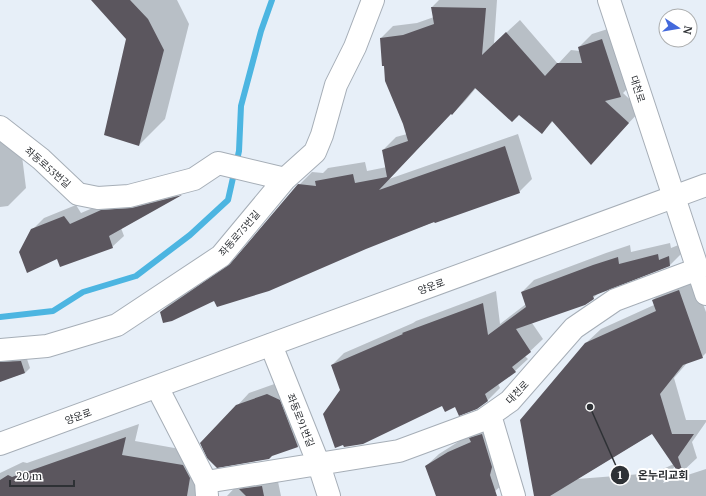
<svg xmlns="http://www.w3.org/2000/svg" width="706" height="496" font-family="'PT Serif','Noto Sans KR',serif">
  <rect width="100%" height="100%" fill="#e7eff8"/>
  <path fill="#0003" fill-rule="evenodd" d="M102 0H177L189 24 165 119 139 145 127 38Z
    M439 0H497L494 44 520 20 558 64 571 50 580 51 579 47 592 34 614 27 633 83 623 93 641 110 591 163 553 121 542 133 519 114 476 88 465 101 452 114 451 113 389 179 518 134 532 179 519 192 214 300 161 312 174 299 240 255 299 185 312 172 323 173 328 168 365 162 367 171 387 167 383 150 396 137 407 134 381 38 393 26 417 23 434 17 432 7Z
    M0 120 20 140 26 188 8 206 0 207Z
    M191 185 181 194 121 228 124 236 112 247 58 257 32 230 44 218 76 205 81 213 114 199Z
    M670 243 671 248 681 244 682 253 670 265 599 293 593 298 532 323 543 339 525 356 528 359 515 371 498 384 500 388 488 400 442 404 342 390 332 365 344 353 413 323 416 321 496 291 500 324 526 304 522 292 534 280 606 253 630 245 631 252Z
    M693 276 706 312V353L702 357 687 363 674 378 686 420H706V422L692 442 697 458 682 472 675 466 663 483 706 469V496H535L586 343 601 329 654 305 653 300 667 286ZM653 433 674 464 654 473 577 479Z
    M26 356 30 368 25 373 0 381V359Z
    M280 382 310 433 298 446 272 455 237 406 249 393Z
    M139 424 135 441 197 452 198 496H0V473L23 462 27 463Z
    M483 426 508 479 490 496H437L426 466 439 454 461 440 475 434Z
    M276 472 281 496H227L241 481Z"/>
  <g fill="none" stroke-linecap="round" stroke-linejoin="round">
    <path stroke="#4cb5e1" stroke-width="6" d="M0 317 53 311 83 292 136 276 190 235 228 200 239 151 241 106 261 31 272 0"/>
  </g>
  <path fill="#5b565e" d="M91 0H130L148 19 164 50 139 146 104 135 126 39Z
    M431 7 486 8 482 55 506 32 545 76 557 63H582L578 47 602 39 621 97 605 101 629 123 591 165 552 121 542 134 519 115 512 122 475 88 452 115 451 114 379 190 505 146 520 193 435 223 434 222 366 249 269 291 217 307 214 301 172 321 163 323 160 312 230 264 298 184 316 186 315 181 353 174 355 183 387 177 382 150 408 141 403 124 385 81 384 66H382L380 38 403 35 434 24Z
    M182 195 109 236 113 248 60 267 57 259 27 273 19 252 31 229 64 216 70 224 101 210 132 208Z
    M658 254 659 260 669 256 670 266 593 296 594 299 585 305 516 329 531 352 512 367 516 372 485 394 488 401 477 409 459 416 455 407 445 412 442 406 363 444 344 447 343 445 335 448 323 414 340 390 331 365 403 334 402 333 483 303 488 335 526 307 521 292 593 265 618 257 619 264Z
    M679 290 703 358 683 365 660 394 672 434H694L678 457 683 473 680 475 652 434 550 496H534L520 420 585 343 656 311 652 300Z
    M21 361 25 373 0 382V362Z
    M267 394 280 400 298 447 272 456 269 459 217 468 207 458 200 443 236 405Z
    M482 434 492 467 490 475 497 496H436L425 466 448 452 471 442 469 438Z
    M126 437 122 455 183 465 190 478 187 496H0V480L8 475 12 477Z
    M262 486 264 496H246L239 489Z"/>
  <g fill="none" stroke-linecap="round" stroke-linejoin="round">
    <defs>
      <path id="minor" d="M609 0 706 294
        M0 127 41 159 78 194 98 198 129 196 194 179 218 163 285 179
        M271 345 319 465 329 496
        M0 350 47 346 117 325 221 256 285 179 315 152 322 135 336 85 355 47 373 0
        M157 387 206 482 207 496
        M490 415 514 496
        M206 482 399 451 483 420 510 401 574 328 615 300 698 269"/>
      <path id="major" d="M0 444 706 185"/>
    </defs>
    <use href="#minor" stroke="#a6aeb7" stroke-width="24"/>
    <use href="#major" stroke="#a6aeb7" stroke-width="24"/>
    <use href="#minor" stroke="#fff" stroke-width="22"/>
    <use href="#major" stroke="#fff" stroke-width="22"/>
  </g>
  <g text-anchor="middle" stroke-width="4" stroke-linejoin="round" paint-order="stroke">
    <g font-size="10" fill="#2e3135" stroke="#fff">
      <text transform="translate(638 89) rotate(72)" y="4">대천로</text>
      <text transform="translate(48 167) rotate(41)" y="4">좌동로53번길</text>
      <text transform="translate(239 233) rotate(-49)" y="4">좌동로75번길</text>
      <text transform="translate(431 286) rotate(-20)" y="4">양운로</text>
      <text transform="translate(517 392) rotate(-46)" y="4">대천로</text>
      <text transform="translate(78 416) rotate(-20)" y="4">양운로</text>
      <text transform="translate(301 420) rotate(68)" y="4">좌동로91번길</text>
    </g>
  </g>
  <path fill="none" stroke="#2e3135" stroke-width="1.5" d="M590 407L620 475"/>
  <g fill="#2e3135" stroke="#fff" stroke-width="1.5">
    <circle cx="590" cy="407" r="4"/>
    <circle cx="620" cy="475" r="10"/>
  </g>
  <g font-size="12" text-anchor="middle" font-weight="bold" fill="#fff">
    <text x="620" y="479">1</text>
  </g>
  <g font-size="11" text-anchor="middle" font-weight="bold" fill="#2e3135" stroke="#fff" stroke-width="4" stroke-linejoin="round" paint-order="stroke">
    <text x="663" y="479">온누리교회</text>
  </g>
  <g transform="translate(678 28) rotate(102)"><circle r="19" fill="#ffffff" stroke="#abadae"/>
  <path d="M0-3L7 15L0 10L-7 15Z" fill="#4369dc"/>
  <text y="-6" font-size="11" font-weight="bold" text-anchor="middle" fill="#2e3135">N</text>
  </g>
  <path d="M10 480v6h64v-6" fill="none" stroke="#2e3135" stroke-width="2"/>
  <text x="16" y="480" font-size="12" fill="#2e3135" stroke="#ffffff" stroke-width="3" paint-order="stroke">20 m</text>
</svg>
